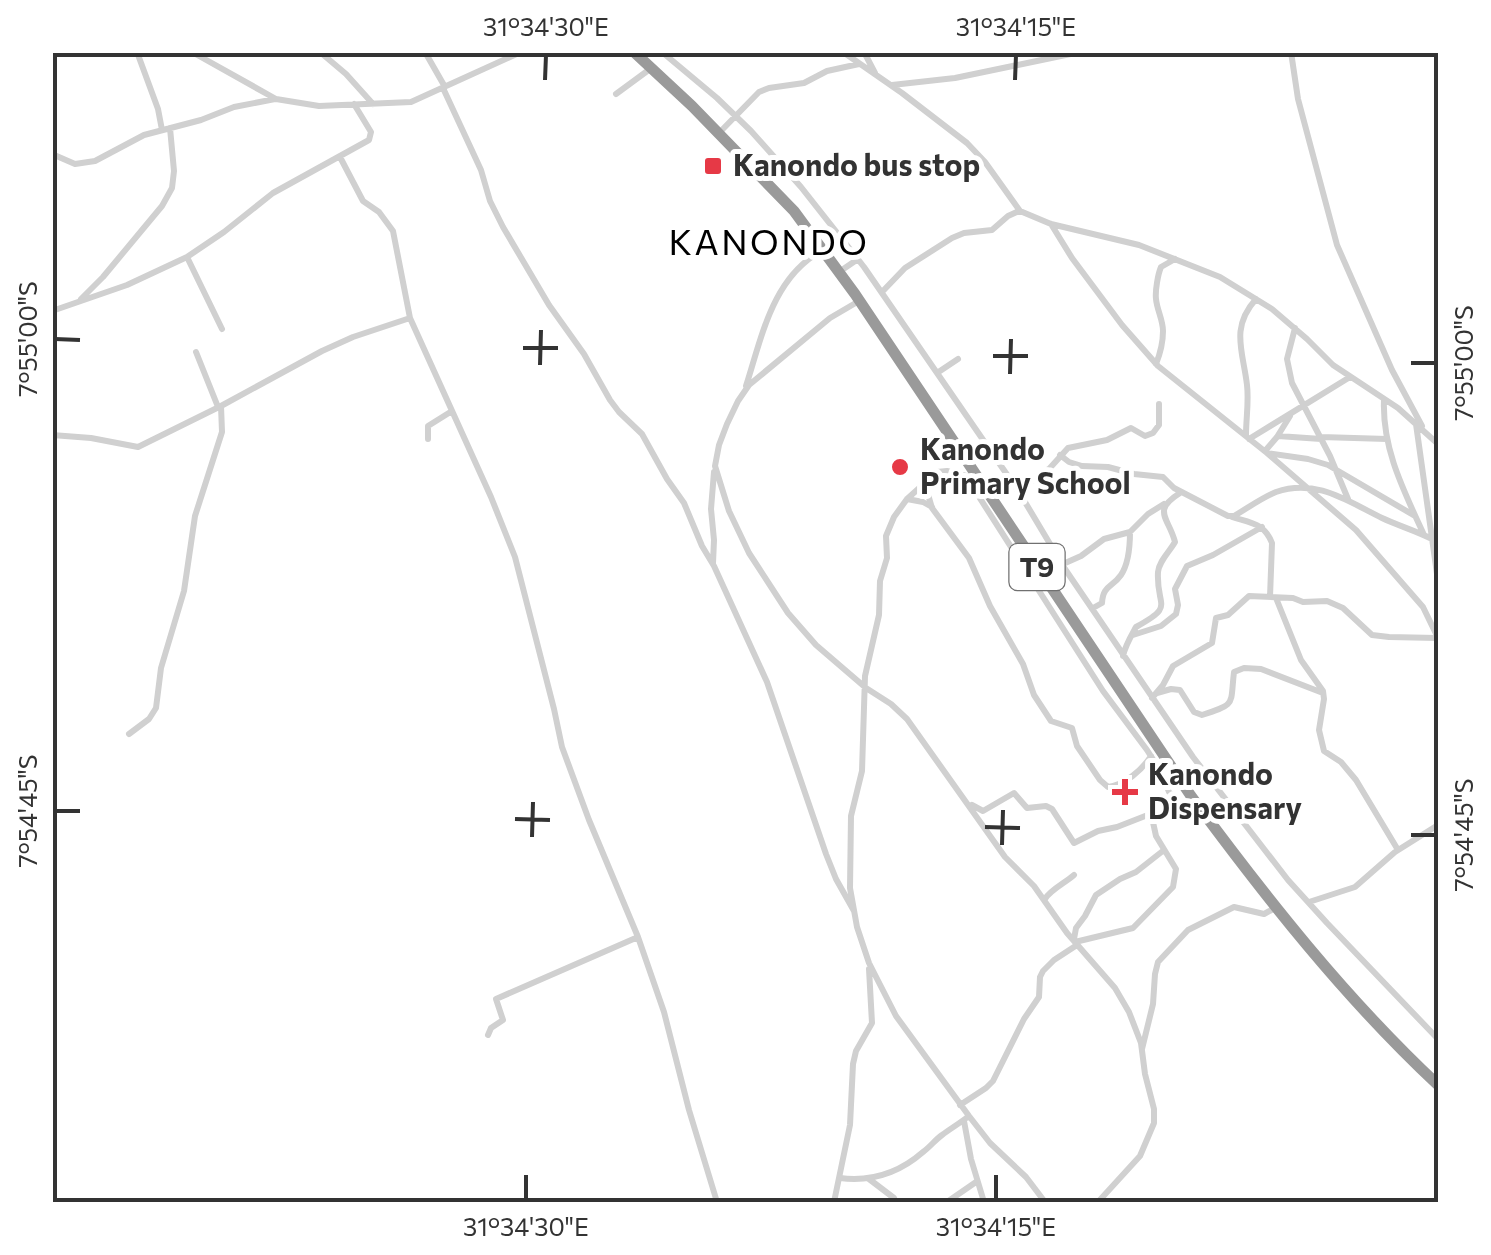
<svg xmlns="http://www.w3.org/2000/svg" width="1491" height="1255" font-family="Commissioner,sans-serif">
  <rect width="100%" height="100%" fill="#fff"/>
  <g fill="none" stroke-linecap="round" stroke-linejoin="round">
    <path stroke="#d0d0d0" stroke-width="6" d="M137 52 158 109 162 130
      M192 52 276 99 319 106 411 102 521 52
      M320 52 346 74 373 104
      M425 52 445 87
      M662 52 717 98 751 131 801 187 864 267 1019 492 1065 569 1193 757 1288 880 1327 923 1438 1039
      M843 52 902 93 967 143 985 162 1020 211 1051 224 1139 245 1220 277 1272 309 1307 339 1333 365 1398 408 1438 444
      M864 52 875 73
      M1291 52 1298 99 1337 245 1392 370 1422 426
      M892 85 955 78 1080 52
      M443 88 481 170 490 201 503 227 549 305 584 354 610 400 619 412 642 434 667 479 684 503 702 546 714 566 767 682 826 854 836 879 854 911
      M616 94 650 69
      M719 133 759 92 769 88 804 83 827 71 859 64
      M52 154 75 164 95 161 144 135 201 120 234 107 275 99
      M340 157 363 201 379 212 393 231 410 318 491 497 515 557 554 709 562 747 589 820 638 937 664 1012 689 1110 717 1202
      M1051 224 1072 258 1122 325 1158 366 1267 453 1356 530 1423 607 1438 638
      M187 257 222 329
      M839 272 858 259
      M882 292 905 268 952 238 964 233 992 230 1008 216 1019 211
      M81 299 103 277 162 206 172 188 174 171 170 128
      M859 301 830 318 749 385 738 401 727 424 719 445 715 466 729 511 749 553 788 613 816 645 866 688 891 704 907 719 1005 857 1034 886 1067 933 1115 988 1129 1012 1141 1043 1145 1074 1154 1109V1123L1140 1156 1098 1202
      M52 311 127 285 187 257 224 232 273 193 369 140 371 132 354 104
      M1295 328 1287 359 1292 383 1330 456 1348 499
      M196 352 218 407
      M1156 364C1160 354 1163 343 1163 331 1163 320 1157 310 1156 299 1155 291 1158 274 1161 267L1175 259
      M937 373 958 359
      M746 386C762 336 773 276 823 250
      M1384 400C1382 449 1404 491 1424 535
      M1416 424 1438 581
      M52 435 91 438 138 447 221 406 322 351 353 337 410 318
      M1246 435C1246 418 1249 402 1247 385 1243 351 1230 328 1256 299
      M1278 436 1321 439
      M1321 437 1387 439
      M428 439V426L452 411
      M1249 439 1350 377
      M1265 451 1277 437 1290 416
      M1267 453 1308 459 1328 465 1415 516
      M1060 455 1069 462 1082 466 1108 467 1134 474 1163 477 1174 488 1228 516H1234C1248 508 1261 498 1276 492 1316 478 1347 501 1382 518 1399 526 1417 531 1434 540
      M967 478 1103 691 1147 750 1161 772 1169 792 1179 803
      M978 479 947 471 937 472 907 499 894 517 886 536 887 558 880 581 879 615 865 676 862 771 851 816 850 888 857 927 869 963 896 1016 969 1116 990 1143 1026 1177 1045 1202
      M925 484 932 508 969 558 990 606 1023 664 1034 695 1051 721 1072 728 1077 746 1100 780 1108 787C1125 785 1142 770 1151 756
      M1017 490 1034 480 1038 474 1049 469 1068 448 1107 440 1131 428 1145 436 1153 433 1159 425V404
      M907 499 923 502 932 507
      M1232 517C1251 523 1264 523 1272 543L1270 597
      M713 563 714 540 711 509 714 472
      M1063 564 1081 556 1104 539 1130 532 1148 514 1164 504
      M1276 598 1301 660 1323 691 1324 699 1319 730 1324 751 1341 762 1356 780 1398 850
      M1093 608 1102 603C1103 585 1112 588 1121 575 1129 563 1130 546 1130 532
      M1133 635 1161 626 1176 614 1178 605 1175 589 1187 566 1213 555 1262 527
      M1123 656C1125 646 1131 636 1136 627 1176 605 1156 608 1158 572 1159 561 1170 551 1175 542 1169 518 1151 511 1180 493
      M1157 693 1171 689 1180 690 1194 712 1202 715C1237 704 1230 705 1234 672L1244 668 1261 669 1323 693
      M1152 698 1163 685 1173 666 1212 643 1216 618 1228 615 1249 596 1293 598 1303 602 1327 601 1343 608 1372 635 1389 637 1437 638
      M129 734 149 719 156 708 161 668 184 591 195 516 222 432 221 406
      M972 805 983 811 1014 793 1027 808 1046 806 1052 809 1074 843 1098 831 1117 827 1181 802
      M1045 899C1050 890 1065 883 1074 875
      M1309 902 1355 887 1395 852 1438 825
      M1074 939 1076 928 1085 916 1096 895 1120 879 1136 872 1164 850
      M1075 942 1133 928 1173 887 1176 869 1156 836 1151 813
      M488 1035 491 1028 503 1020 496 999 638 937
      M1142 1049 1153 1004 1155 974 1158 962 1188 930 1234 907 1264 914 1275 908
      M960 1105 986 1088 993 1081 1024 1019 1039 997 1040 977 1043 971 1054 960 1077 945
      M964 1121 971 1159 984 1202
      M840 1178C872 1182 899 1173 923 1152 930 1147 935 1140 942 1135 950 1129 960 1123 969 1116
      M869 1179 894 1198 896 1202
      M834 1202 850 1125 853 1064 856 1051 872 1023 869 969
      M947 1202 976 1182"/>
    <path stroke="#9a9a9a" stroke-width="11" d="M634 52 692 106 794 211 855 294 1191 796C1267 899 1345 998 1438 1085"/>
  </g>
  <path fill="none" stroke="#333" stroke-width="4" d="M545 80 546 55M1015 80 1016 55M55 339 80 340M523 348H558M993 356H1028M1411 363H1436M540 365 541 330M1010 374 1011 339M55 811H80M515 819 550 820M985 827 1020 828M1411 835H1436M532 837 533 802M1002 845 1003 810M526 1200V1175M996 1200V1175"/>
  <g fill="#e63946" stroke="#fff" stroke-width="4">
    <rect x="703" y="156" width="20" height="20" rx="5"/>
    <circle cx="900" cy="467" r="10"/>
    <path d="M1120 777h10v10h10v10h-10v10h-10v-10h-10v-10h10z"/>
  </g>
  <g text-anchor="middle" stroke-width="10" stroke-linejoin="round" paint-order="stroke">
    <rect fill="#fff" stroke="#707070" stroke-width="2.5" x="1009.5" y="544" width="55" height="46" rx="8"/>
    <g font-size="28" font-weight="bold" fill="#333">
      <text x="1037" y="577">T9</text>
    </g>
    <g font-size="30" font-weight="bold" fill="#333" stroke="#fff" text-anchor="start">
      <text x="733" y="176">Kanondo bus stop</text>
      <text x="920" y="460">Kanondo<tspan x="920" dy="34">Primary School</tspan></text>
      <text x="1148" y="785">Kanondo<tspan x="1148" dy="34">Dispensary</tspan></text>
    </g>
    <g font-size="35" letter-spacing="2.5" fill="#000" stroke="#fff">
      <text x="769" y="255">KANONDO</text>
    </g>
  </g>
  <rect width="1491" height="1255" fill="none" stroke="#ffffff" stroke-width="110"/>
  <rect x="55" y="55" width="1381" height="1145" fill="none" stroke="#333" stroke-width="4"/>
  <g font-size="25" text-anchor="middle" fill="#333">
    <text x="546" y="36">31°34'30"E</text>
    <text x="1016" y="36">31°34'15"E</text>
    <text transform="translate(28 339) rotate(-90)" y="9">7°55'00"S</text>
    <text transform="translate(1464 363) rotate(-90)" y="9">7°55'00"S</text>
    <text transform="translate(28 811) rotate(-90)" y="9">7°54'45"S</text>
    <text transform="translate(1464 835) rotate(-90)" y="9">7°54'45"S</text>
    <text x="526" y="1236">31°34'30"E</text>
    <text x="996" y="1236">31°34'15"E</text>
  </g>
</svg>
